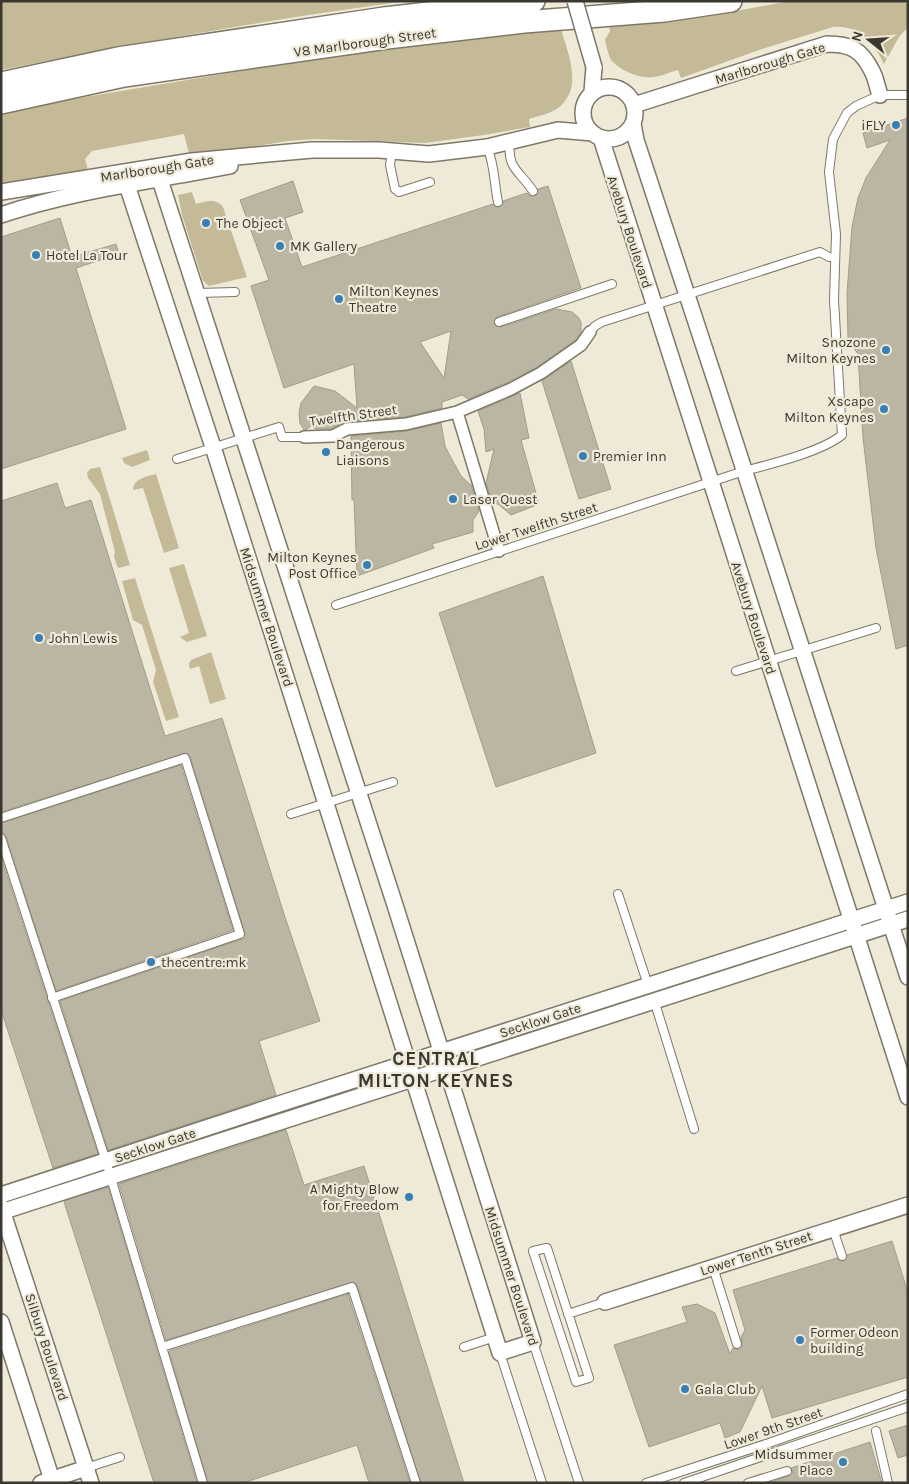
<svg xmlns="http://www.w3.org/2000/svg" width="909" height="1484" font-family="Karla,sans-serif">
  <rect width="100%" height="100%" fill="#efead7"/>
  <path fill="#c4ba97" d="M1 1H408C271 19 136 43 1 70Z
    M790 1H908V27L899 37 884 64C873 42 860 25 833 27L759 50 681 78 678 70C670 72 662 76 654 77 641 79 623 72 613 62 608 57 607 47 605 40L610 31 609 25 709 16Z
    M561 29C568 54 584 88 558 108 550 114 538 116 529 119L530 127 484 135 425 143 316 139 288 141 190 157 184 134 92 151 85 159 89 174 1 185V115L67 100 384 47Z
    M192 192 196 204C206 201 216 198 223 207L247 277 209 286 203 281 182 215 178 195Z
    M147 450 150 460 132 467 124 463 122 458Z
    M100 467 130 565 119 568 117 566 114 557 115 552 100 494 88 478 87 473 90 469Z
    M156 474 179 548 164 553 143 488 133 490C134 478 146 477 156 474Z
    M184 564 207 636 187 642 180 637 189 633 169 568Z
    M135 578 179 717 166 721 153 682 156 670 142 625 133 620 122 581Z
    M211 652 226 699 210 704 199 666 190 669 189 664 191 660Z"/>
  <path fill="#bbb6a4" stroke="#a29d8b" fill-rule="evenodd" d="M908 118V645L896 649 876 548 863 438 858 354 848 340 847 293 852 227 858 198 866 178 890 140 867 148 863 133Z
    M293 181 303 212 285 218 302 267 493 204 496 207H500L503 204V201L527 193 530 196H534L538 194V189L548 186 581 288 497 317 495 319 494 323 496 326 501 327 556 309 572 312 578 317 581 322V332L576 340 537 367 508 382 468 399 462 395 442 402V408L405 417 351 421V418L331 429H316L311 426 307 429 304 430 300 423 299 413 301 403 314 386 335 391 357 408 354 364 284 388 251 286 269 280 240 200ZM451 331 444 378 420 342Z
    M60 218 72 257 116 244 119 254 76 268 126 429 1 469V237Z
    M571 361 611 489 579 499 542 381Z
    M520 393 529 438 521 440 539 504 511 515 498 504H493L486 483 494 449 486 452 484 429 478 411Z
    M441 423 445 446 450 456 461 476 471 485 479 511 473 520V532L432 544 434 548 357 576 354 499 352 500 351 436 407 431Z
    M57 483 65 508 91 500 165 736 222 718 284 914 320 1021 259 1041 276 1095 108 1150 60 1001 242 939 244 937 245 933 190 756 187 753 1 812V501Z
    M543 576 596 753 496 787 439 613Z
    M181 765 233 930 56 991 6 836 1 832V823Z
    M1 857 98 1154 53 1168 1 1010Z
    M286 1130 304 1185 364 1166 464 1483H421L357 1285 354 1282 166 1340 119 1184Z
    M108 1187 197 1483H154L65 1205 64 1201Z
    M892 1241 908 1293V1377L772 1418 762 1386 740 1432 725 1438 720 1423 649 1447 614 1345 687 1322 682 1307 697 1304 715 1313 730 1354 733 1348 738 1349 741 1347 742 1343 741 1337 745 1330 733 1290 837 1258 839 1260 843 1261 846 1259 847 1255Z
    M348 1294 410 1483H369L357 1445 243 1483H208L169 1351Z
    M908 1425V1455L898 1458 889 1431Z
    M870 1442 882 1483H768L791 1475 793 1472 791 1468Z"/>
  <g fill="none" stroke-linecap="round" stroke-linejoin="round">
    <defs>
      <path id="service" d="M510 143C507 169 520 171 533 191
        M487 147C495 165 494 184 498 202
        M392 151 390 165 395 189 399 192 430 182
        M197 293 235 292
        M499 322 612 284
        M590 332 595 326 602 322 820 252 829 257H834
        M177 459 279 427 282 437H304
        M336 605 744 471C771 464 821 452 842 435L834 300 836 234 829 172 833 139 847 113 856 106 880 95H908
        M736 671 876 628
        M291 814 393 782
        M1 818 185 758 240 934 52 998
        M1 838 104 1155 203 1483
        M618 894 648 985
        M654 1000 694 1129
        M833 1229 842 1256
        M547 1248 589 1378 576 1382 533 1251Z
        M713 1267 737 1344
        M568 1314 605 1302
        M533 1342 579 1483
        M162 1347 352 1287 416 1483
        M464 1347 495 1337
        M500 1353 542 1483
        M876 1431 888 1483
        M86 1468 120 1457
        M646 1483 769 1443 908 1394
        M684 1483 908 1407
        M748 1483 787 1471"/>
      <path id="pedestrian" d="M457 412 499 551
        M304 437 333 436 347 429 406 424 457 412 511 389 541 373 581 345 590 332"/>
      <path id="minor" d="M583 113a26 26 0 1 1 52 0a26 26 0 1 1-52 0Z
        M592 92 594 67
        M634 105 827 44C850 44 861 49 872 71 876 78 877 87 880 95
        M633 124 636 140 716 383 908 977
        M601 138 908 1097
        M123 173 213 447 500 1353 502 1352 533 1342 394 902 160 180
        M1 192 192 161 312 150H379L429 154 487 147 558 130 593 133
        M1 215C75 190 154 181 230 166
        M1 1195 279 1104 908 902
        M1 1207 91 1483
        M1 1212 908 919
        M605 1302 908 1205
        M1 1322 53 1483
        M41 1483 86 1468"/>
      <path id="secondary" d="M1 83 118 58 384 18 534 1
        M1 103 124 76 387 38 524 22 664 11 731 1"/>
    </defs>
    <use href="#service" stroke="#7d7867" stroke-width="10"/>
    <use href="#pedestrian" stroke="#7d7867" stroke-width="14"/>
    <use href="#minor" stroke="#7d7867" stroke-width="18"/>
    <use href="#secondary" stroke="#7d7867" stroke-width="24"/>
    <use href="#service" stroke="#fff" stroke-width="8"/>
    <use href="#pedestrian" stroke="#fff" stroke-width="11"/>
    <use href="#minor" stroke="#fff" stroke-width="15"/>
    <use href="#secondary" stroke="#fff" stroke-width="21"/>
    <defs>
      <path id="minor-bridge" d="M575 1 594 67"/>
    </defs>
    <use href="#minor-bridge" stroke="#7d7867" stroke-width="18" stroke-linecap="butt"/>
    <use href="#minor-bridge" stroke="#fff" stroke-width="15"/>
  </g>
  <g fill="#377fb4" stroke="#efead7" stroke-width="2">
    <circle cx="896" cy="125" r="5"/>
    <circle cx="206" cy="223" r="5"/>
    <circle cx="280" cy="246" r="5"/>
    <circle cx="36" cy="255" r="5"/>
    <circle cx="339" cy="299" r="5"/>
    <circle cx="886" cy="350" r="5"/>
    <circle cx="884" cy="409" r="5"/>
    <circle cx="326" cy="452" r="5"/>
    <circle cx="583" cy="456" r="5"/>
    <circle cx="453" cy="499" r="5"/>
    <circle cx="367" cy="565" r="5"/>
    <circle cx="39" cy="638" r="5"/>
    <circle cx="151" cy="962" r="5"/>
    <circle cx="409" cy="1197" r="5"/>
    <circle cx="800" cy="1340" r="5"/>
    <circle cx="685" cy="1389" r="5"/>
    <circle cx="843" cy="1462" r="5"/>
  </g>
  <g text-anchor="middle" stroke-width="4.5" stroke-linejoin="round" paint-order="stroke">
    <g font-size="14" fill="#3b3831" stroke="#efead7">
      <text transform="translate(365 42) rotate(-8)" y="5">V8 Marlborough Street</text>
      <text transform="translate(770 63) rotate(-17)" y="5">Marlborough Gate</text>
      <text transform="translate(157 168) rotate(-9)" y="5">Marlborough Gate</text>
      <text transform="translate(630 232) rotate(72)" y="5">Avebury Boulevard</text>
      <text transform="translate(353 415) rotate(-8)" y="5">Twelfth Street</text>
      <text transform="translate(536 526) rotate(-18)" y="5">Lower Twelfth Street</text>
      <text transform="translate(267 617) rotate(72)" y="5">Midsummer Boulevard</text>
      <text transform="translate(754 618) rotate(72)" y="5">Avebury Boulevard</text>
      <text transform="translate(540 1020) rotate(-18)" y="5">Secklow Gate</text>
      <text transform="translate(155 1145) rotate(-18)" y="5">Secklow Gate</text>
      <text transform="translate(756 1253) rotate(-18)" y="5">Lower Tenth Street</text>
      <text transform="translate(512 1276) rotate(72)" y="5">Midsummer Boulevard</text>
      <text transform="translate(47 1347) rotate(72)" y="5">Silbury Boulevard</text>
      <text transform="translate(773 1428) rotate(-19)" y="5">Lower 9th Street</text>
    </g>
    <g font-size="14" fill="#3b3831" stroke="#efead7" text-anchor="start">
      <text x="886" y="130" text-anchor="end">iFLY</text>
      <text x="216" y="228">The Object</text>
      <text x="290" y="251">MK Gallery</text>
      <text x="46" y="260">Hotel La Tour</text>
      <text x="349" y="296">Milton Keynes<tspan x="349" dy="16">Theatre</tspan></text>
      <text x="876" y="347" text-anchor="end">Snozone<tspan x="876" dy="16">Milton Keynes</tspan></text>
      <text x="874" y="406" text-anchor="end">Xscape<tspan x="874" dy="16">Milton Keynes</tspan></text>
      <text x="336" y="449">Dangerous<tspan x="336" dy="16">Liaisons</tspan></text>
      <text x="593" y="461">Premier Inn</text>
      <text x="463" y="504">Laser Quest</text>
      <text x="357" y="562" text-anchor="end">Milton Keynes<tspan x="357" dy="16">Post Office</tspan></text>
      <text x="49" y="643">John Lewis</text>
      <text x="161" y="967">thecentre:mk</text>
      <text x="399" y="1194" text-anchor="end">A Mighty Blow<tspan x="399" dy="16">for Freedom</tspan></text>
      <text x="810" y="1337">Former Odeon<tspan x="810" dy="16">building</tspan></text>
      <text x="695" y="1394">Gala Club</text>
      <text x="833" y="1459" text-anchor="end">Midsummer<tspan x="833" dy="16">Place</tspan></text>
    </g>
    <g font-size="19" font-weight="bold" letter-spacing="1" fill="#3b3831" stroke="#efead7">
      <text x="436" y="1065">CENTRAL<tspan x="436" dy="22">MILTON KEYNES</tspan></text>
    </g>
  </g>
  <rect width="909" height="1484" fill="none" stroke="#3b3831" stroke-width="5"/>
  <g transform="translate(869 40) rotate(287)" stroke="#efead7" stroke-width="4" paint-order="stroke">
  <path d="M0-4L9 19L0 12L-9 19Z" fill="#3b3831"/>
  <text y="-8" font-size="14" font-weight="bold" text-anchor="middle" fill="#3b3831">N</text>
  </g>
</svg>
